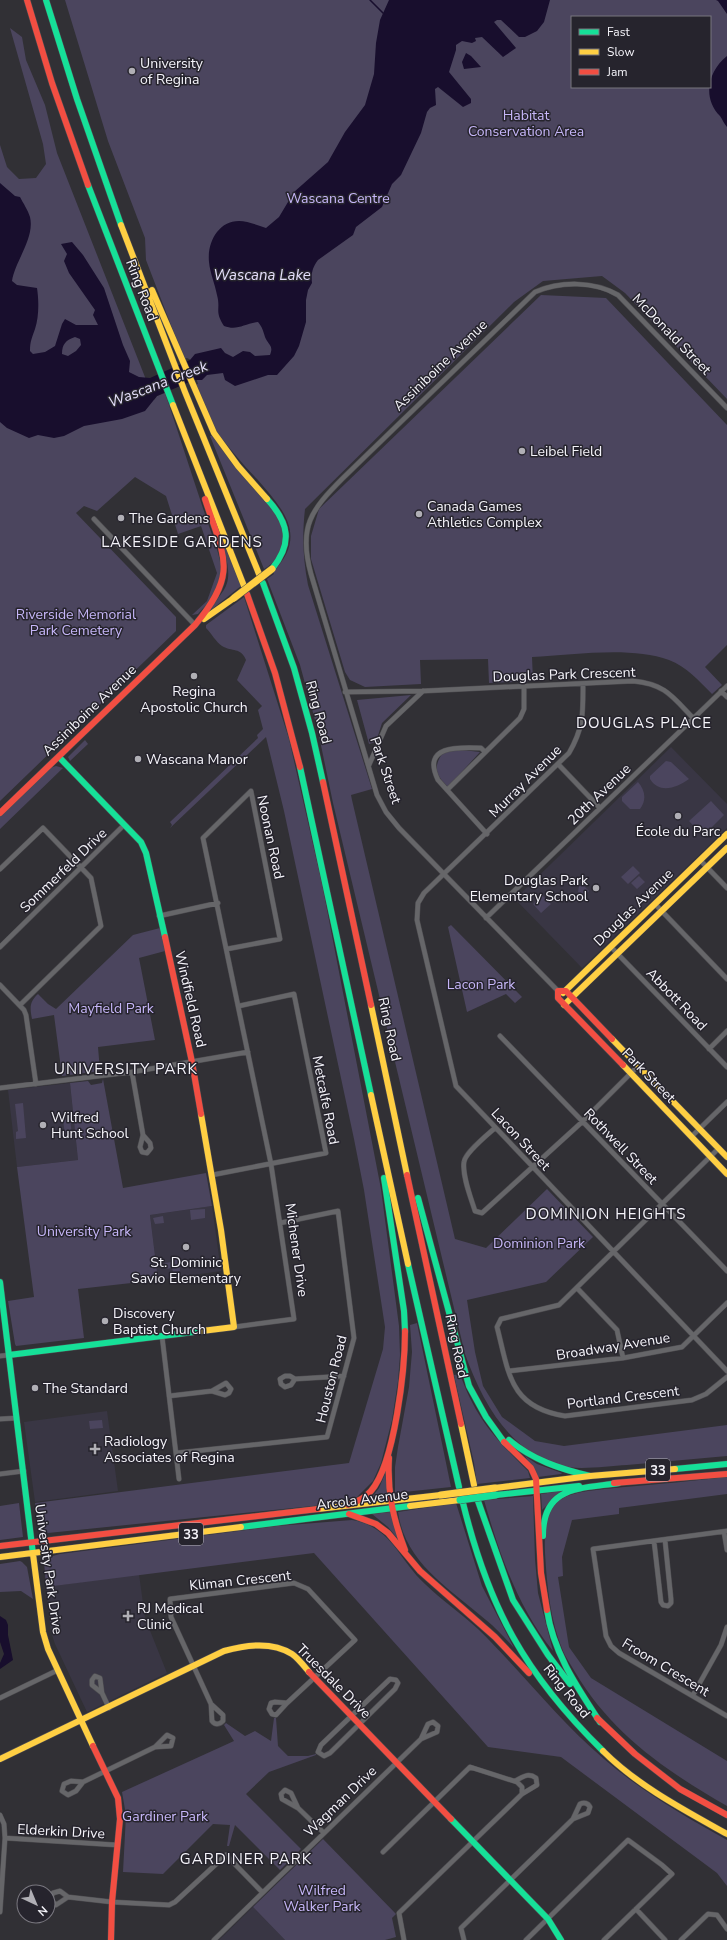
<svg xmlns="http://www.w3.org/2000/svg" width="727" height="1940" font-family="'Nunito Sans',sans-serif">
  <rect width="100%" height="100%" fill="#313035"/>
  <path fill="#393644" d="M671 747 727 804V828L582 968 515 899Z
    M70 1083 78 1160 17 1167 8 1090Z
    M212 1206 221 1271 158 1280 150 1215Z
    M107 1411 118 1491 35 1502 24 1422Z
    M139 1574 145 1618 167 1673 87 1712 55 1644 51 1632 46 1587Z
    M253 1907 285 1940H219Z"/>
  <path fill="#4b455e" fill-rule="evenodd" d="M65 0H727V399L625 293 602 276 543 281 514 302 305 509C302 536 303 559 308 585L372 789 351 795 352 800 455 1239 486 1248 547 1189 593 1237 546 1282 467 1300 475 1352 483 1386 502 1417 535 1441 564 1446 727 1425V1456C694 1459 660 1462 627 1465 606 1466 577 1471 557 1465 507 1448 482 1401 465 1354L333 803 318 731 300 665 267 579 274 574 273 572C308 536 284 510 257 479 243 465 231 450 219 435 209 421 202 401 195 385L198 384 191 360 187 358 184 359 146 260 145 238 108 141ZM572 17H710V87H572Z
    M10 28 22 37 26 60 45 105 57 153 154 400 157 396 165 393C179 434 192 476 206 517 211 534 223 559 221 576 219 592 208 603 198 614L192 615 207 601 217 573 201 526 178 534 166 496 135 477 97 511 84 506 76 513 176 617V631L0 801V145L7 167 19 179 36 178 46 164 43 144Z
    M541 295 606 298 727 425V645L705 667 722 685 712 694C700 682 686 666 669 660 631 646 573 655 532 657L533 681 489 683 488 659 420 660 421 684 365 687 350 680 345 672 311 559V536L319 509Z
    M214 435C228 453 278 509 282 527 286 543 279 561 264 569L210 436Z
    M210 507 241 586 211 610C214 601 224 593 227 583 233 564 216 527 210 507Z
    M244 597 289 739 322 884 381 1189 399 1326 400 1355 398 1381 392 1420 381 1463 373 1481 357 1497 342 1503 48 1533 39 1526 35 1503 349 1463 383 1349 385 1327 364 1190 354 1139 284 811 266 737 170 828 172 825 170 822 258 738 257 735 263 729 258 710 262 706 237 680 246 660C241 647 232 652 222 646 216 642 211 633 206 628V625Z
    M411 695 382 723 376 742 369 744 357 700Z
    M85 740 88 744 70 761 68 757Z
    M454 749 480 752 448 787C435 774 433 768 443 752Z
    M666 761 671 762 689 779C677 788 659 794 650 779V776Z
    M56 766 63 768 0 829V816L50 768Z
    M638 782C645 790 647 800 640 809H630L622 801V797Z
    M711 801 724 815 703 836 689 821Z
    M633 866 640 873 628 884 621 877Z
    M639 876 645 882 637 889 631 883Z
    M579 886H584L589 891 583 897 578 892Z
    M542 895 551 904 541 913 533 904Z
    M451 925 522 997 515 1003 506 994 467 1012 448 927Z
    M160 928 165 951 139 958 155 1040 98 1047 100 1071 62 1076 54 1015 32 1019C30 1008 29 1002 38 994L48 1004 56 1009 133 935Z
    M103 1079 123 1188 206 1173 212 1206 150 1215 158 1280 78 1289 84 1338 16 1346 15 1344 8 1301 34 1297 17 1167 78 1160 70 1083 88 1081 91 1085 102 1083Z
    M23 1103 26 1138 16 1139V1132L18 1131 15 1104Z
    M70 1119 72 1134 65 1135 63 1120Z
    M205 1209V1218L191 1220 190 1210Z
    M163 1216 164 1223 155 1224 153 1218Z
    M179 1258 180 1271 173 1272 172 1268 166 1269 165 1263 171 1262V1259Z
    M417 1323 451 1487 395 1493V1467L398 1447 409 1387 412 1352 410 1325Z
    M460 1374C476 1419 495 1438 528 1471L530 1478 477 1484 474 1463 454 1375Z
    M102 1420 103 1428 90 1429 89 1421Z
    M525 1456 537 1464 562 1473 561 1474 538 1477Z
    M385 1474 388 1495 372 1497 379 1488Z
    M727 1477V1494L619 1508V1514L572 1520 562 1557 563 1576 558 1577 569 1647 591 1678 727 1761V1806C666 1771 611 1733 575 1672 571 1665 566 1658 563 1651 550 1620 547 1586 545 1553 544 1534 545 1506 565 1497 580 1490 608 1489 625 1487 659 1484 693 1481 727 1477Z
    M561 1491 542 1510 541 1494Z
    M533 1496 535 1559 538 1593 553 1651C518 1608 499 1553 484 1500Z
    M19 1503 23 1537 0 1540V1506Z
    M456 1503 482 1586 514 1648C505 1638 496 1628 486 1620 450 1589 405 1563 398 1512Z
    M390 1512 398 1539 388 1527 372 1514Z
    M352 1520C392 1527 398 1559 425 1584 441 1600 461 1613 478 1629 521 1671 558 1720 604 1759 641 1791 684 1816 727 1840V1886L717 1873 561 1757 488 1747 314 1553 46 1587 44 1561 49 1557 60 1554 277 1526Z
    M20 1561 22 1562 27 1567 33 1599 21 1591 0 1592V1564Z
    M274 1718H276L278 1746 288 1756H308L316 1754V1755L269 1772 246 1794 301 1849 280 1870 235 1825 229 1846H227L230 1825 213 1824 163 1874 123 1872 126 1815 122 1792 234 1741 224 1725 226 1723 245 1736 255 1731 271 1741Z
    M323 1839 396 1914 392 1918 396 1937 385 1940H285L253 1907Z"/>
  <path fill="#180e2d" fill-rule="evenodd" d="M389 0H550L544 22 537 31 525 37H519L501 20H497L494 22 516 48 503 57 482 37 475 38 476 41 472 43 462 41 456 45V50L449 72 471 99V103L463 107 438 87 435 89 436 105 430 108 427 112 421 133 401 175 392 184 382 207 356 227 353 235 318 260C312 268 311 274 312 283L308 290 306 300V322L299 346 294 356 277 375H268L235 386 225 380 223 373 207 375 202 380H194L157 396 145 411 122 419 84 426 64 436 54 438 38 435 29 438 7 428 0 422V183L15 196 20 197C23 203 28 210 30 217 35 238 15 261 12 281L17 285 37 288C39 301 39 317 35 329 32 338 30 341 30 351L33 354 45 352 55 346 62 324 65 319 76 325H98L93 315 95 310 69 273 64 261 67 254 61 244 72 242 83 255 104 288 123 345 130 361 129 372 139 377 150 378 190 360 195 354 221 348 225 353 233 357 243 351 250 352 255 356 270 355C274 345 268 345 265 337 263 330 262 327 258 322 244 324 237 331 224 326 214 310 221 310 217 295 215 284 210 273 209 262 207 243 218 221 239 221 247 221 257 225 266 228L279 217 294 192 328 162 345 132 365 105 374 74 376 43 380 20ZM75 337 80 339 81 345 76 351 68 356 62 354C62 344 66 340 75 337Z
    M716 0H727V14L718 1Z
    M466 53 471 56 481 67 464 69 462 62Z
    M727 56V127C724 124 723 120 720 116 702 98 708 71 727 56Z
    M0 1616 6 1620 8 1625V1635L13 1660 0 1669V1663L4 1654 0 1642Z"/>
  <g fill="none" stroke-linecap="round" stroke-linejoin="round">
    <path stroke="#180e2d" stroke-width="1.5" d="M370 0 384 14"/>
    <defs>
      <path id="street" d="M94 519 195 625
        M583 684C583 713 584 727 569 753L424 893 418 903 417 920 456 1086 727 1371
        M721 691 727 697
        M345 692 423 691 633 681C665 684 672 696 693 718
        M485 752 481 748C459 747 421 745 438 780L487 834
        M558 764 600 808
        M369 765 386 726 423 691
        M447 790 520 718 524 709V686
        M700 860 727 888
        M0 869 43 828 91 878 101 926 20 1005
        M655 904 727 979
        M159 916 218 903
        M486 918 727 686
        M0 947 124 825
        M611 947 727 1067
        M227 949 280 939 251 791 203 838 271 1164 294 1319 234 1327
        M0 985 24 1010 26 1015 36 1084
        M558 991 399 828 386 812 377 795 311 574C298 527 311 510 343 478L535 292C561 281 594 281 618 295L727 408
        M500 1036 727 1271
        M709 1049 727 1031
        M132 1072 143 1135 140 1147 142 1152 147 1153 151 1148 150 1143 143 1135
        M0 1088 132 1072 248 1052
        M495 1128C487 1135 465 1153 464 1162 462 1176 471 1198 475 1211L482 1213 582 1122 638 1066
        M691 1137 727 1102
        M718 1149 559 1305 501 1319 497 1327C509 1373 509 1407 565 1416L692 1400 706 1394 727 1377
        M212 1175 326 1153 294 994 239 1006
        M577 1288 617 1330 623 1358
        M162 1336 179 1479
        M0 1356 9 1355
        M509 1371 623 1358 682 1347 727 1303
        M295 1379 291 1385 285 1387 281 1384 280 1379 285 1376H290L295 1379 344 1376
        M169 1396 212 1391 226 1383 231 1389 229 1393 225 1395 212 1391
        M0 1419 17 1418
        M176 1453 327 1437 354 1338 338 1211 280 1223
        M0 1474 24 1471
        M727 1531 593 1549 606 1636 611 1646 619 1653 727 1716
        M724 1532 727 1550
        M654 1541 661 1602 663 1605 668 1606 671 1603V1599L665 1540
        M390 1679 396 1680 398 1683 395 1689 330 1753 324 1756 318 1752 321 1745Z
        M102 1693 92 1685V1680L95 1676 100 1678 102 1693 109 1708
        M693 1695 721 1645 727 1627
        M0 1698 58 1670
        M275 1702 287 1703 276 1715 272 1714 269 1709 271 1703Z
        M211 1704 171 1617 170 1599 294 1583 308 1589 355 1640 287 1703
        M211 1704 223 1715V1721C219 1725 215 1725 212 1721Z
        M433 1722 438 1726 437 1732 421 1739 428 1724Z
        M167 1735 173 1738 171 1746 155 1747Z
        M515 1781C523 1777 528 1772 536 1778L537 1785 522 1794
        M83 1782 71 1781 64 1784 62 1791 68 1795 76 1791 83 1782 155 1747
        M285 1790 291 1793 298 1808 282 1799 281 1794Z
        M298 1808 324 1833
        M0 1815 4 1824 5 1838 117 1845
        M383 1852 470 1767 517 1782 522 1787V1794L399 1913 404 1940
        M68 1897 56 1905 50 1899 53 1893 60 1891 68 1897 112 1902 169 1905 175 1902 226 1855 262 1892
        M636 1909 665 1940
        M0 1912 5 1838
        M214 1940 421 1739
        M464 1940 461 1928 573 1819 588 1813 590 1807C588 1803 584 1802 580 1804L573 1819
        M526 1940 628 1840 662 1865 672 1874 604 1940
        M681 1940 708 1914 717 1915 727 1929"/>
      <path id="fast" d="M46 0 77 99 121 225
        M88 185 173 405
        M267 499C289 523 293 543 272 569
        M263 583 294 668 312 733 323 782
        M59 757 141 842 146 853 165 937
        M300 767 371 1095
        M384 1178 404 1311 405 1331
        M418 1198 469 1386 486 1417 504 1442
        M408 1264 459 1487
        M0 1282 33 1554
        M9 1355 202 1331
        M509 1440C533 1460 560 1469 590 1476
        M675 1469 727 1464
        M496 1495 579 1486
        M478 1501 513 1600 548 1655 570 1684
        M463 1503C489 1609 525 1674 603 1751
        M241 1527 410 1506
        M543 1536C543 1485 580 1489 619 1483
        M547 1610C553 1652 577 1687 600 1722
        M451 1819 548 1919 561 1940"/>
      <path id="slow" d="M121 225 185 392 259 574
        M152 290 214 433 238 466 267 499
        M173 405 244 586
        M204 619 234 598
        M563 993 727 834
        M371 1005 407 1175
        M564 1005 727 848
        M612 1039 727 1157
        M623 1065 727 1174
        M371 1095 408 1264
        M201 1114 221 1230 234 1327 202 1331
        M461 1424 474 1485
        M495 1488 590 1476 675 1469
        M410 1506 460 1500
        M318 1509 441 1495
        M33 1554 43 1632 48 1649 93 1746
        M0 1557 241 1527
        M603 1751C638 1786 684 1810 727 1834
        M0 1759 224 1651C245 1645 272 1641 292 1654 298 1658 304 1666 309 1672"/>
      <path id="jam" d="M27 0 52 83 88 185
        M247 594 275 673 300 767
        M195 625C239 572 224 558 205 499
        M323 782 371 1005
        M0 813 195 625
        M165 937 192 1062 201 1114
        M612 1039 566 991H558V998L623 1065
        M407 1175 461 1424
        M504 1442 531 1468 536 1479 541 1573 547 1610
        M389 1458C387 1491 393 1519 405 1550
        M614 1483 727 1474
        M348 1505C357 1502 365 1498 371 1491 395 1463 405 1368 405 1331
        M349 1514 376 1524 388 1533 420 1571 495 1637 529 1673
        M0 1546 318 1509
        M309 1672 451 1819
        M597 1718 635 1754 680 1789 727 1815
        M93 1746 118 1798 120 1819 112 1902 111 1940"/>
    </defs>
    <use href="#street" stroke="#4e4d51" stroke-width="5.5"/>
    <use href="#fast" stroke="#4e4d51" stroke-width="7"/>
    <use href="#slow" stroke="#4e4d51" stroke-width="7"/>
    <use href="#jam" stroke="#4e4d51" stroke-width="7"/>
    <use href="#street" stroke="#666669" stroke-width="4.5"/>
    <use href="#fast" stroke="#16e098" stroke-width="6"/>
    <use href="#slow" stroke="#ffcf43" stroke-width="6"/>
    <use href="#jam" stroke="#f24e42" stroke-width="6"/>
    <defs>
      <path id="fast-bridge" d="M460 1500 496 1495"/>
      <path id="slow-bridge" d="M234 598 272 569
        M441 1495 495 1488"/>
    </defs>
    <use href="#fast-bridge" stroke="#4e4d51" stroke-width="8" stroke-linecap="butt"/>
    <use href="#slow-bridge" stroke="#4e4d51" stroke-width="8" stroke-linecap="butt"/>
    <use href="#fast-bridge" stroke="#16e098" stroke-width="7"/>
    <use href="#slow-bridge" stroke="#ffcf43" stroke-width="7"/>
  </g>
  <g fill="#b0afb5" stroke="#26242d" stroke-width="1.5">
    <circle cx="132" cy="71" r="4"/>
    <circle cx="522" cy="451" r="4"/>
    <circle cx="419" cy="514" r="4"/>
    <circle cx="121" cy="518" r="4"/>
    <circle cx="194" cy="676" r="4"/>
    <circle cx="138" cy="759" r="4"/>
    <circle cx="678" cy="816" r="4"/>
    <circle cx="596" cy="888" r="4"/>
    <circle cx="43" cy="1125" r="4"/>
    <circle cx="186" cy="1247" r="4"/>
    <circle cx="105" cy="1321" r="4"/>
    <circle cx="35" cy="1388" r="4"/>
    <path d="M93 1443h4v4h4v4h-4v4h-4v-4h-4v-4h4z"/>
    <path d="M126 1610h4v4h4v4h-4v4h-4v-4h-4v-4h4z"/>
  </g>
  <g text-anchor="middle" stroke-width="3" stroke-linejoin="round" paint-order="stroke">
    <g fill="#26242d" stroke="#b7b6bc" stroke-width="1">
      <rect x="646" y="1459" width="24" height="22" rx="3"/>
      <rect x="179" y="1523" width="24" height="22" rx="3"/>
    </g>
    <g font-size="13" font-weight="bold" fill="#f5f4fa">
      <text x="658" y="1475">33</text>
      <text x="191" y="1539">33</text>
    </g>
    <g font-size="14" fill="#f5f4fa" stroke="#26242d" text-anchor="start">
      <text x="140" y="68">University<tspan x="140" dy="16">of Regina</tspan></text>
      <text x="530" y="456">Leibel Field</text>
      <text x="427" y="511">Canada Games<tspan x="427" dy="16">Athletics Complex</tspan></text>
      <text x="129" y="523">The Gardens</text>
      <text x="194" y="696" text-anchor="middle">Regina<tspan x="194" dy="16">Apostolic Church</tspan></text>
      <text x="146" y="764">Wascana Manor</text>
      <text x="678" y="836" text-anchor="middle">École du Parc</text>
      <text x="588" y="885" text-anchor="end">Douglas Park<tspan x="588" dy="16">Elementary School</tspan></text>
      <text x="51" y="1122">Wilfred<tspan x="51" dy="16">Hunt School</tspan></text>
      <text x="186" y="1267" text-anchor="middle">St. Dominic<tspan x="186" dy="16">Savio Elementary</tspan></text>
      <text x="113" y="1318">Discovery<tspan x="113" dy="16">Baptist Church</tspan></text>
      <text x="43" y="1393">The Standard</text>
      <text x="104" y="1446">Radiology<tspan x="104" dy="16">Associates of Regina</tspan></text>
      <text x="137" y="1613">RJ Medical<tspan x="137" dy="16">Clinic</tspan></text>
    </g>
    <g font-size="14" fill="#c6b6f8" stroke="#26242d">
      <text x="526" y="120">Habitat<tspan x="526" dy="16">Conservation Area</tspan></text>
      <text x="338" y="203">Wascana Centre</text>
      <text x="76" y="619">Riverside Memorial<tspan x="76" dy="16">Park Cemetery</tspan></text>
      <text x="481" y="989">Lacon Park</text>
      <text x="111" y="1013">Mayfield Park</text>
      <text x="84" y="1236">University Park</text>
      <text x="539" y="1248">Dominion Park</text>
      <text x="165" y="1821">Gardiner Park</text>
      <text x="322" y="1895">Wilfred<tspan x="322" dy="16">Walker Park</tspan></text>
    </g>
    <g font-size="14" fill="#f5f4fa" stroke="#26242d">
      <text transform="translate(142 290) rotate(69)" y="5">Ring Road</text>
      <text transform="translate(672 334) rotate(46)" y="5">McDonald Street</text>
      <text transform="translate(440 365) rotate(-44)" y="5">Assiniboine Avenue</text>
      <text transform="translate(564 674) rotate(-2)" y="5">Douglas Park Crescent</text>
      <text transform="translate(89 710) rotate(-44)" y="5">Assiniboine Avenue</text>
      <text transform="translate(319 712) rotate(75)" y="5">Ring Road</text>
      <text transform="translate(386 770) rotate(71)" y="5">Park Street</text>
      <text transform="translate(525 781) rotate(-45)" y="5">Murray Avenue</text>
      <text transform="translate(599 794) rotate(-44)" y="5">20th Avenue</text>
      <text transform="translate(271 837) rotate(78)" y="5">Noonan Road</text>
      <text transform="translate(63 870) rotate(-44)" y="5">Sommerfeld Drive</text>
      <text transform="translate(633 907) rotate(-44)" y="5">Douglas Avenue</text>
      <text transform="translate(191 999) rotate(77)" y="5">Windfield Road</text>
      <text transform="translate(677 999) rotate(46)" y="5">Abbott Road</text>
      <text transform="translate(390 1029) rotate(78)" y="5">Ring Road</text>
      <text transform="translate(649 1075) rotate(46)" y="5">Park Street</text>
      <text transform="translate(326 1100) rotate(79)" y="5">Metcalfe Road</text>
      <text transform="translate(521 1139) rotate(47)" y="5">Lacon Street</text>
      <text transform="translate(621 1146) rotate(46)" y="5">Rothwell Street</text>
      <text transform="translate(297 1250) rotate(82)" y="5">Michener Drive</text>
      <text transform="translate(457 1346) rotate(78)" y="5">Ring Road</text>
      <text transform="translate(613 1346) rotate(-9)" y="5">Broadway Avenue</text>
      <text transform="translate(331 1379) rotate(-76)" y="5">Houston Road</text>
      <text transform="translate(623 1397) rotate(-7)" y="5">Portland Crescent</text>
      <text transform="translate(362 1499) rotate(-7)" y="5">Arcola Avenue</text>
      <text transform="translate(49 1569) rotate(82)" y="5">University Park Drive</text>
      <text transform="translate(240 1580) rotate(-6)" y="5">Kliman Crescent</text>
      <text transform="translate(666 1667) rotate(31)" y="5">Froom Crescent</text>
      <text transform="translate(334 1681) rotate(45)" y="5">Truesdale Drive</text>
      <text transform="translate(567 1691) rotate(51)" y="5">Ring Road</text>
      <text transform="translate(340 1801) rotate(-44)" y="5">Wagman Drive</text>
      <text transform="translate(61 1831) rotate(3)" y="5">Elderkin Drive</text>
    </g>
    <g font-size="15" font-style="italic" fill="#e5dffb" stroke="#26242d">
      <text x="262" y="280">Wascana Lake</text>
      <text transform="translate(158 384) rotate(-21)" y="5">Wascana Creek</text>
    </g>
    <g font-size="15" letter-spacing="1" fill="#f5f4fa" stroke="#26242d">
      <text x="182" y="547">LAKESIDE GARDENS</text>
      <text x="644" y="728">DOUGLAS PLACE</text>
      <text x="126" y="1074">UNIVERSITY PARK</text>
      <text x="606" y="1219">DOMINION HEIGHTS</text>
      <text x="246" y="1864">GARDINER PARK</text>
    </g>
  </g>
  <rect x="571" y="16" width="140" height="72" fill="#26242d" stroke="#79777f"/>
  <rect x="579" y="29" width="20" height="6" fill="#16e098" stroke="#79777f"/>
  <text x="607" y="36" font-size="12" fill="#f5f4fa">Fast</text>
  <rect x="579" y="49" width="20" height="6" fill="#ffcf43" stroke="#79777f"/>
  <text x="607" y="56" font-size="12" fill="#f5f4fa">Slow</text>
  <rect x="579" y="69" width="20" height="6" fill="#f24e42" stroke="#79777f"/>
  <text x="607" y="76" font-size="12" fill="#f5f4fa">Jam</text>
  <g transform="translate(36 1904) rotate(136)"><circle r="19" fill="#26242d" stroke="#79777f"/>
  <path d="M0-3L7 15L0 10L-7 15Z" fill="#b0afb5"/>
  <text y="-6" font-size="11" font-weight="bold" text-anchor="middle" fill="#f5f4fa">N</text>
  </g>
</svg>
